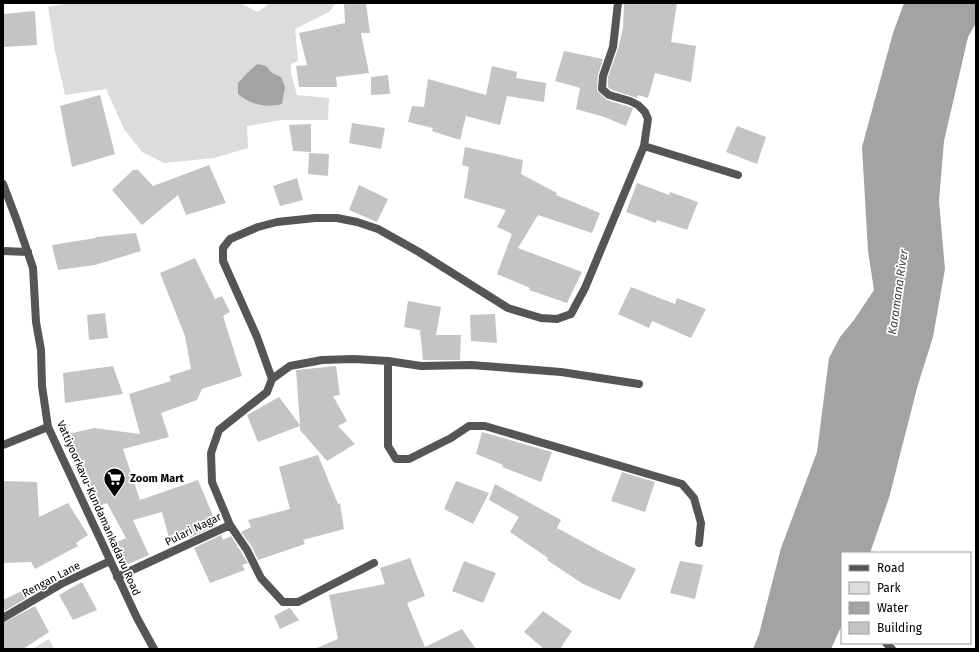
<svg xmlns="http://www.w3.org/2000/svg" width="979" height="652" font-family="'Fira Sans',sans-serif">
  <rect width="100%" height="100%" fill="#fff"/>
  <path fill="#dcdcdc" d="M68 3H240L258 12 270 3H336L329 12 295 29 298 61 291 64V73L297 95 329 98 328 120H282L247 126 248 148 214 158 164 163 142 152 124 129 106 89 65 95 55 51 48 7Z
    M49 639 54 649H32Z"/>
  <path fill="#a3a3a3" d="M904 3H976V23L968 37 944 141 939 201 945 269 933 337 917 388 889 498 870 553H842V625L831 649H753L759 634 781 548 817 452 829 358 840 337 854 320 874 290 868 251 862 147 893 33Z
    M258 64 266 66 272 73 281 77 285 87 282 104C267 108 250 105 238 94V83C245 76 250 69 258 64Z"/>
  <path fill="#c4c4c4" d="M344 3H366L370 33H361L369 73 336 77 337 87H299L296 66 307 65 299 33 345 23Z
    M624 3H677L671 42 696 46 691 82 655 73 648 98 638 95 637 98 612 90 608 87V77L618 49 623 28Z
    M35 11 37 45 3 47V14Z
    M564 51 603 59 598 75 597 91 607 100 633 108 626 126 604 117 576 109 580 88 555 81Z
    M492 66 517 72 516 78 546 83 544 102 507 96 500 125 466 116 460 140 432 131 433 128 408 122 412 106 424 107 428 79 486 95Z
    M388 75 390 94 371 95V77Z
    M100 95 115 154 72 167 60 106Z
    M352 123 385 128 381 149 349 143Z
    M311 124V152L293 151 289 125Z
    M737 126 766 137 757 164 726 152Z
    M465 147 523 160 521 174 557 193 556 195 600 213 592 233 538 215 518 248 582 272 567 303 529 290 530 288 497 274 512 234 497 227 506 210 464 198 469 167 462 165Z
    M309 153 329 154 328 176 308 174Z
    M209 165 226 203 186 215 178 195 142 225 112 190 133 170H138L153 186Z
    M297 178 303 200 280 206 273 186Z
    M637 183 669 195 670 192 698 202 687 230 657 220 656 223 626 212Z
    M359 185 388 199 377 222 349 210Z
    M136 233 141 251 95 265 58 270 52 245 96 238V237Z
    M195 258 215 299 222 296 230 312 223 316 242 376 202 389 197 400 161 413 169 437 123 449 140 500 198 480 217 525 189 538 186 531 169 538 162 512 133 520 149 555 126 565 117 542 126 538 107 503 96 507 88 493 93 490 78 458 76 459 68 434 94 428 140 434 129 394 171 381 169 376 191 369 185 336 160 273Z
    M631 287 675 304 677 298 706 309 691 338 652 321 649 328 618 314Z
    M408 301 441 307 436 335H461L460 360H423L420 330 404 327Z
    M105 313 108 338 89 340 87 315Z
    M495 314 497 343 471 341 470 315Z
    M113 366 123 394 65 403 63 373Z
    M336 366 340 395 333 396 347 421 338 426 355 444 327 461 300 430V426L258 442 247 415 279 397 300 425 296 370Z
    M482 432 552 452 541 482 502 467 503 465 476 454Z
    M318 455 338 504 340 503 344 529 303 540 305 544 258 560 252 547 241 532 251 527 248 520 290 509 279 467Z
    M622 472 655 482 645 512 611 501Z
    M3 481 37 482 39 517 68 503 88 535 76 543 78 546 35 569 31 562 3 563Z
    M456 481 489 493 473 524 444 509Z
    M495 484 561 520 557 528 607 555 636 569 620 600 583 584 547 560 548 558 510 532 519 517 489 500Z
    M221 535 223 540 231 536 248 563 242 565 245 570 210 583 194 548Z
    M410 558 425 596 407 603 425 647 462 629 476 649H314L338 639 329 595 385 584 380 568Z
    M464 561 496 573 483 603 452 591Z
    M680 561 703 565 695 599 670 593Z
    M82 582 97 610 73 620 59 595Z
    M26 589 30 596 3 612V600Z
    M35 606 49 632 23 649H3V623Z
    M289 608H290L299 620 280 629 274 616Z
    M543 611 572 631 560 649H544L524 632Z"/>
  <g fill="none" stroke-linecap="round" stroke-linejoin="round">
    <path stroke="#555" stroke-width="8" d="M644 146 738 175
      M3 251 28 252
      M388 361V446L396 459H409L451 438 469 426H485L682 484 694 498 701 523 699 543
      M272 379 257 337 223 261V248L230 239 258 227 277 222 315 218H337L357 222 378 229 419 252 508 308 541 318 557 319 571 314 585 288 644 146 648 119 645 112 638 105 630 101 609 95 602 89 603 76 613 47 618 3
      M272 379 290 366 322 360 354 359 388 361 421 366 471 365 561 372 639 384
      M3 445 48 427
      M230 525 247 550 261 578 283 602H298L374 563
      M117 577 230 525 212 482 211 453 219 430 267 392 272 379
      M3 618 61 584 110 561
      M886 643 892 649"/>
    <path stroke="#555" stroke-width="8" d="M3 184 17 221 33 268 36 322 41 350 42 386 48 427 137 618 154 649"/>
  </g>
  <defs>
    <symbol id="supermarket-pin" viewBox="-11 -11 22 30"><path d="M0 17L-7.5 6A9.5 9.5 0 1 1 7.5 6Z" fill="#000" stroke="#fff"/><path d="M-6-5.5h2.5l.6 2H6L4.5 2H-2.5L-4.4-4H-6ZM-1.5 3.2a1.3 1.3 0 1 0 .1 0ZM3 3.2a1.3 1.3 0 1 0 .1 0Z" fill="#fff"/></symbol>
  </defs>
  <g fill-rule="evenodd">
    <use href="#supermarket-pin" x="102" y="466" width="25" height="34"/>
  </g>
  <g text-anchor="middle" stroke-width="3.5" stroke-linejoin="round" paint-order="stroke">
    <g font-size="11" font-weight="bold" fill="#000" stroke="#fff" text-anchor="start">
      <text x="130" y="482">Zoom Mart</text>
    </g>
    <g font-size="11" fill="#000" stroke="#fff">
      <text transform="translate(99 508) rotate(66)" y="4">Vattiyoorkavu-Kundamankadavu Road</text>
      <text transform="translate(193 529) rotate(-26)" y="4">Pulari Nagar</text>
      <text transform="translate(51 579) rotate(-28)" y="4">Rengan Lane</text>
    </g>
    <g font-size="12" font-style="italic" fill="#444" stroke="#fff">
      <text transform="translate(898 292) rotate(-82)" y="4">Karamana River</text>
    </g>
  </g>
  <rect width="979" height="652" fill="none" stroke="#000000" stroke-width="8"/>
  <rect x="841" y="552" width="130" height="92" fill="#ffffff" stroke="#999999"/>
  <rect x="849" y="565" width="20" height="6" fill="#555555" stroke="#999999"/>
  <text x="877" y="572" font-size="12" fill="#000000">Road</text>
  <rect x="849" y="582" width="20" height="12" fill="#dcdcdc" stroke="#999999"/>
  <text x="877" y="592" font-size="12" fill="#000000">Park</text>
  <rect x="849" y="602" width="20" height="12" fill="#a3a3a3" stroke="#999999"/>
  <text x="877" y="612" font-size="12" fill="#000000">Water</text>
  <rect x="849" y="622" width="20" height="12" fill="#c4c4c4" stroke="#999999"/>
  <text x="877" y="632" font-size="12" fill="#000000">Building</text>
</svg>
